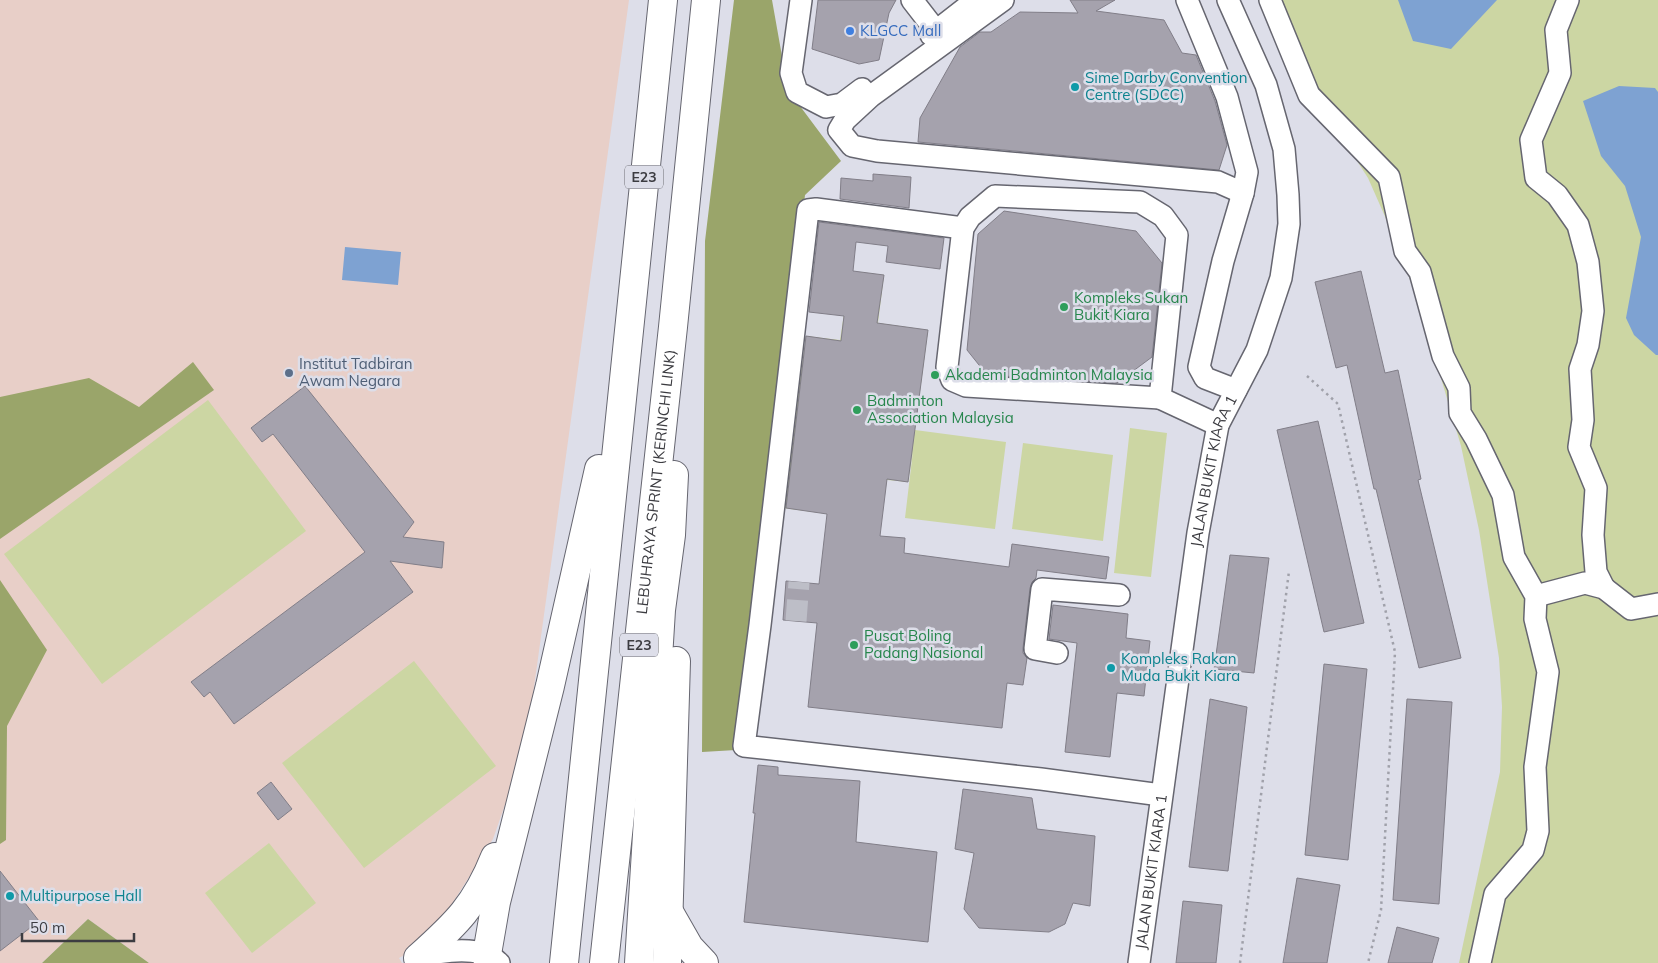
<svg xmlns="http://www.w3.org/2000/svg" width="1658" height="963" font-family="Mulish,sans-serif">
  <rect width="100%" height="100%" fill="#dddee9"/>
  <path fill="#e8cfc8" d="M0 0H629L526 745 493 839 440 923 415 949 399 958 402 963H149L88 919 42 963H0Z"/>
  <path fill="#ccd6a3" d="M1265 0H1658V963H1459L1500 772 1502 707 1499 658 1479 530 1461 446 1418 300 1387 221 1368 178 1350 150Z
    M860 272 884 275 878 323 928 330 915 430 1006 442 995 529 905 518 913 451 908 482 887 480 881 521 783 508 806 336 840 340 846 300 856 301Z
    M208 400 306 531 102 684 4 554Z
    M1130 428 1167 433 1151 577 1114 573Z
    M1023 443 1113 455 1103 541 1012 529Z
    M414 661 496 766 364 868 282 763Z
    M269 843 316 903 252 953 205 893Z"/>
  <path fill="#9aa56a" d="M734 0H772L788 90 841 161 805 195 767 515 736 750 702 752 705 241Z
    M193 362 214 390 0 539V397L89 378 139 407Z
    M0 580 47 650 7 726 6 840 0 844Z
    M88 919 149 963H42Z"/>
  <path fill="#7ea2d2" d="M1398 0H1497L1451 49 1413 41Z
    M1619 86 1655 88 1658 92V355H1656L1634 335 1626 318 1641 237 1625 186 1601 156 1583 101Z
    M345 247 401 252 398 285 342 280Z"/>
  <path fill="#a5a2ad" stroke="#817e88" d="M818 0H896L889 13 879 60 859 64 812 49Z
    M1070 0H1115L1096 11 1164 20 1182 53 1196 55 1215 101 1227 145 1219 170 918 142 920 118 960 47 980 32H991L1020 12 1078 13Z
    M873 174 911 177 909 208 840 199 841 178 873 181Z
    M1004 211 1136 231 1162 263 1152 357 1117 383 987 375 967 350 978 234Z
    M819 222 944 238 940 269 886 262 888 246 856 242 853 271 884 275 877 323 928 330 908 482 887 479 880 536 905 538 904 553 1009 567 1012 544 1109 557 1106 579 1037 570 1036 578 1032 582 1030 588 1023 648V653L1027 658 1023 685 1007 683 1002 728 808 707 817 623 783 620 786 581 819 584 827 514 786 508 806 336 841 341 844 316 809 312Z
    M1361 271 1385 373 1398 370 1421 479 1418 480 1461 658 1419 668 1376 489H1374L1347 365 1336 368 1315 282Z
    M305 386 414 522 403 537 444 542 442 568 390 561 413 592 234 724 210 692 204 697 191 682 365 552 273 434 262 442 251 428Z
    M1318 421 1364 623 1324 632 1277 430Z
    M1230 555 1269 558 1254 673 1214 669Z
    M1053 605 1128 614 1126 638 1150 641 1144 696 1117 693 1110 757 1065 752 1077 643 1049 639Z
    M1324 664 1367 669 1348 860 1305 855Z
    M1210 699 1247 707 1228 871 1189 867Z
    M1407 699 1452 702 1439 904 1393 900Z
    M758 765 778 767V775L860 781 856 842 937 852 928 942 744 922 755 813H753Z
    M271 782 292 809 278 820 257 793Z
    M963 789 1032 798 1037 829 1095 836 1090 906 1073 903 1065 924 1049 932 979 928 964 909 974 853 955 849Z
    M0 871 39 921 0 951Z
    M1297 878 1340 885 1327 963H1283Z
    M1183 901 1222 905 1216 963H1176Z
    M1397 927 1439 938 1432 963H1388Z"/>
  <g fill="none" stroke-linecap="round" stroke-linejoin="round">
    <path stroke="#bdbec7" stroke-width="21" stroke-dasharray="21 11" stroke-linecap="butt" d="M796 621 799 582"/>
    <defs>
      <g id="minor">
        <path d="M801 0 791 73 797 92 826 107 842 104 862 89"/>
        <path d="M912 0 936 31"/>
        <path d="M1003 0 871 96 845 120 839 130 852 146 877 151 1218 182 1243 193"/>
        <path d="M1187 0 1227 97 1247 172 1243 193 1223 261 1199 367 1205 378 1236 390"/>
        <path d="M1270 0 1309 95 1389 177 1405 251 1420 272 1443 356 1459 388 1460 413 1476 439 1503 495 1514 557 1536 596 1535 619 1548 672 1535 767 1538 831 1533 850 1495 894 1480 963"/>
        <path d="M1568 0 1556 30 1560 73 1531 140 1536 178 1557 195 1578 225 1588 262 1593 311 1588 345 1580 369 1583 420 1579 447 1596 488 1593 535 1596 572 1604 588"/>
        <path d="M931 35 976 0"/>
        <path d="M995 196 1140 202 1163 216 1177 235 1160 398 966 386 952 380 947 367 963 228 970 217Z"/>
        <path d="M963 228 816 209 808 210 760 625 744 746 1041 779 1161 795"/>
        <path d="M1160 398 1218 425"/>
        <path d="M1536 596 1585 583 1604 588 1631 609 1658 604"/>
        <path d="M1057 653 1035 649 1042 589 1119 595"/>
        <path d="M418 957C438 952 466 948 486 954 491 955 495 960 499 963"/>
        <path id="s1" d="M1139 963 1198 533 1218 425 1257 350 1281 278 1289 224 1288 195 1284 149 1266 85 1228 0"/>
      </g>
      <g id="highway">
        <path d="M669 912 689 947 704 963"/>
        <path d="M418 958C456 924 476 905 495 857"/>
        <path d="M488 963 487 954 496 902 550 686 599 469"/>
        <path d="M564 963 663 0"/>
        <path id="s2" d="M604 963 673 327 706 0"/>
        <path d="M639 963 661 610 671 535 674 475"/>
        <path d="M667 963 676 661"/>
      </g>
    </defs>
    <use href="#minor" stroke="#666670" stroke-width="24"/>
    <use href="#highway" stroke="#666670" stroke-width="30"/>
    <path stroke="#a0a1aa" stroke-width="2.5" stroke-dasharray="2.5 4" stroke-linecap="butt" d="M1307 376 1338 404 1395 652 1381 910 1368 963
      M1240 963 1289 571"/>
    <use href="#minor" stroke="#fff" stroke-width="21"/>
    <use href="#highway" stroke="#fff" stroke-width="28"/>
  </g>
  <circle fill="#3f7fe0" stroke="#dddee9" stroke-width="2" cx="850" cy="31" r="5"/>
  <g fill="#0f9aa8" stroke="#dddee9" stroke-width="2">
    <circle cx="1075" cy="87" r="5"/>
    <circle cx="1111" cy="668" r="5"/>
    <circle cx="10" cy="896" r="5"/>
  </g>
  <g fill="#2e9e5b" stroke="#dddee9" stroke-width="2">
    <circle cx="1064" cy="307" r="5"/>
    <circle cx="935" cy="375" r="5"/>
    <circle cx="857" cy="410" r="5"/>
    <circle cx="854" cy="645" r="5"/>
  </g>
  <circle fill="#5c6f8a" stroke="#dddee9" stroke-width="2" cx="289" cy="373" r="5"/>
  <g text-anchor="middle" stroke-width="5" stroke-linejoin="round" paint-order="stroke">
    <g fill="#dddee9" stroke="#6c6d73" stroke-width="1">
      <rect x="625" y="165.5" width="38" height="23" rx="4"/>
      <rect x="620" y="633.5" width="38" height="23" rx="4"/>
    </g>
    <g font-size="14" font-weight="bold" fill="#3c3c41">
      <text x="644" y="182">E23</text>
      <text x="639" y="650">E23</text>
    </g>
    <g font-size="15" fill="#366cbe" stroke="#dddee9" text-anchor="start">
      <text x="860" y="36">KLGCC Mall</text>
    </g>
    <g font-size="15" fill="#0d838f" stroke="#dddee9" text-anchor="start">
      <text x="1085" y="83">Sime Darby Convention<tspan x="1085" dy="17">Centre (SDCC)</tspan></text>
      <text x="1121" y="664">Kompleks Rakan<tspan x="1121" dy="17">Muda Bukit Kiara</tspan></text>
      <text x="20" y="901">Multipurpose Hall</text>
    </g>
    <g font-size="15" fill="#27864d" stroke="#dddee9" text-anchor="start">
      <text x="1074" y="303">Kompleks Sukan<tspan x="1074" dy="17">Bukit Kiara</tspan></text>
      <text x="945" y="380">Akademi Badminton Malaysia</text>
      <text x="867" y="406">Badminton<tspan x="867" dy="17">Association Malaysia</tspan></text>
      <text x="864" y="641">Pusat Boling<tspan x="864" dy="17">Padang Nasional</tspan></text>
    </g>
    <g font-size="15" fill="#4e5e75" stroke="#dddee9" text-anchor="start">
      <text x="299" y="369">Institut Tadbiran<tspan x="299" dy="17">Awam Negara</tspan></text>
    </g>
    <g font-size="15" fill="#3c3c41" stroke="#dddee9">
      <text dy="5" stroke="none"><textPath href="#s1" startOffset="498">JALAN BUKIT KIARA 1</textPath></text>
      <text dy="5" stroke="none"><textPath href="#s2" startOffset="484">LEBUHRAYA SPRINT (KERINCHI LINK)</textPath></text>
      <text dy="5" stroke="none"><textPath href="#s1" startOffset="92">JALAN BUKIT KIARA 1</textPath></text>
    </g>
  </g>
  <path d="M22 933v8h112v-8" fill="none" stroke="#3c3c41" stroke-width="2.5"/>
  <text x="30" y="933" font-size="15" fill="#3c3c41" stroke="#dddee9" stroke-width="4" paint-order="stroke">50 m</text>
</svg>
